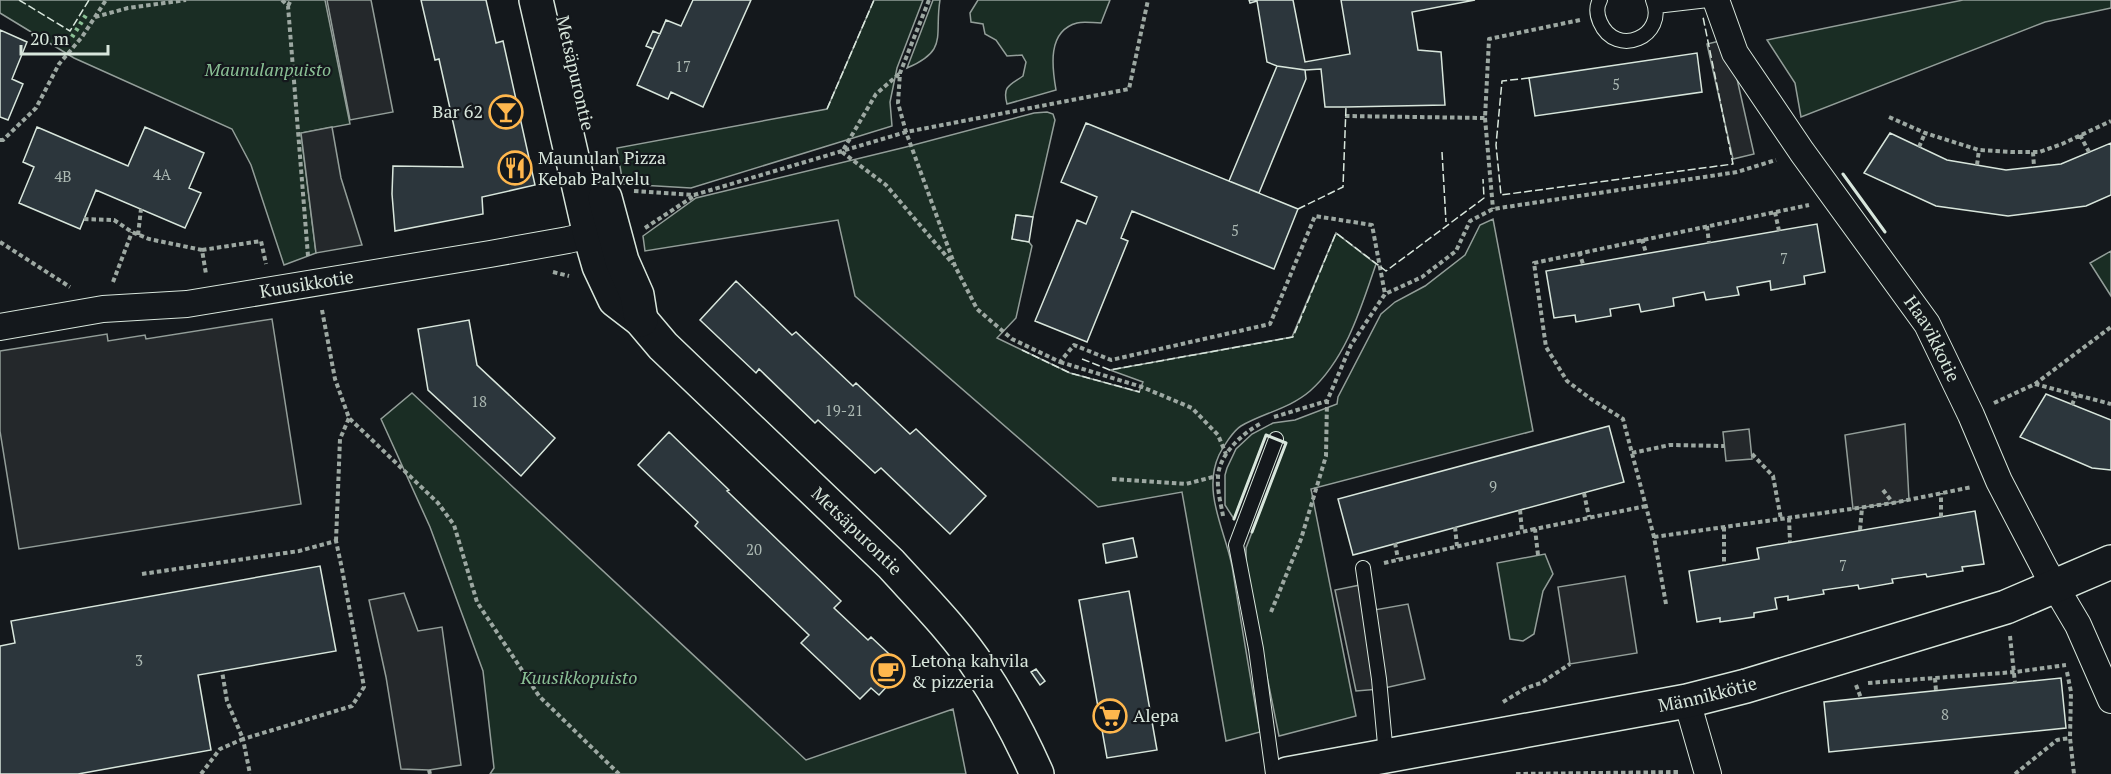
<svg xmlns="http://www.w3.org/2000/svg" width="2111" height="774" font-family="'PT Serif',serif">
  <rect width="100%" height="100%" fill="#14181c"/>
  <path fill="#1a2d24" stroke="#939e99" stroke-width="1.5" d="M0 0H325L350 124 301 133 316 253 284 265 251 165 232 129 74 58 0 13Z
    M874 0H923L897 68 890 102 892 126 691 188 623 184 617 148 827 109Z
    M933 0H940C934 36 949 50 907 68Z
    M978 0H1110L1101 23C1093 23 1084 21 1077 23 1047 31 1052 67 1056 90L1007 104C1002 86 1010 85 1023 76L1026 62 1022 55 1007 56 996 40 985 34 983 24 971 22 970 13Z
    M1963 0H2111V8L2045 22 1801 117 1795 83 1767 40Z
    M1047 112 1053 114 1055 120 1033 217 1016 215 1012 239 1029 242 1032 246 1016 318 997 338 1070 373 1139 392 1143 382 1110 370 1292 337 1336 233 1376 264C1361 308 1346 359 1310 391 1289 409 1263 413 1241 426 1233 431 1223 447 1219 455 1202 492 1225 530 1232 566 1241 621 1250 677 1260 732L1226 741 1182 492 1098 507 855 296 838 220 645 251 643 236 696 198 906 147 1034 113Z
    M1493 219 1533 431 1311 489 1356 716 1279 736 1246 572V548L1286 443 1266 436 1234 519 1225 505V475L1227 468 1236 449 1252 434 1273 423 1295 420 1337 404 1338 397 1381 314 1395 302 1425 286 1465 255 1480 225Z
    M2111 251V296L2090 263Z
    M412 393 806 760 953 709 966 774H490L494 768 483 671 430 527 381 419Z
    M1545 554 1553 574 1543 591 1534 634 1523 641 1510 639 1497 563Z"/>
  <path fill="#24282b" stroke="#939e99" stroke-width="1.5" d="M327 0H371L393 112 350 120Z
    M1728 39 1754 154 1733 159 1707 44Z
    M332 127 341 178 362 245 316 253 301 133Z
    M272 319 301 504 19 549 0 431V351L107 334 108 341 145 335 146 339Z
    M1905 424 1909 500 1853 509 1845 435Z
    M1749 429 1752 459 1726 461 1723 432Z
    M1625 576 1637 653 1570 664 1558 587Z
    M1365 584 1369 611 1408 604 1425 679 1380 689 1356 691 1335 590Z
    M404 593 418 631 442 627 461 765 429 770 401 769 386 677 369 600Z"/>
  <path fill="#2c363c" stroke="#d8e6dc" stroke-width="1.5" d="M421 0H486L496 43 503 41 535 185 482 197 483 214 395 231 392 194 393 166 463 167 439 59 435 60Z
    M693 0H751L703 107 671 92 668 99 637 85 653 49 646 46 653 31 660 34 666 20 681 26Z
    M693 0H751L703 107 671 92 668 99 637 85 666 20 681 26Z
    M1249 0H1293L1305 62 1350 54 1341 0H1475L1412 12 1418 50 1441 52 1445 105 1346 107H1325L1321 69 1305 70 1277 66 1267 62 1257 1 1250 3Z
    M0 30 27 42 12 79 23 84 8 120 0 117Z
    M1697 53 1702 92 1535 116 1529 78Z
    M1277 66 1305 70 1306 79 1259 193 1229 181Z
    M1086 123 1298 209 1274 269 1132 211 1121 238 1128 241 1087 342 1035 321 1077 220 1086 224 1097 197 1061 182Z
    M37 127 128 166 145 127 204 153 189 188 201 193 185 228 96 190 80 229 19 203 34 167 23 162Z
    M1890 133 1947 160 2006 170 2061 164 2111 143V195L2086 206 2008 216 1936 206 1864 173Z
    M1016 215 1033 217 1029 242 1012 239Z
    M1817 224 1825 272 1804 276 1805 284 1771 290 1770 281 1737 287 1739 295 1706 300 1704 292 1673 298 1674 306 1641 312 1639 304 1610 309 1611 316 1576 322 1575 315 1554 318 1546 271Z
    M736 281 792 335 796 332 853 386 856 383 910 434 916 429 986 496 950 534 881 468 875 473 818 420 815 423 759 369 756 373 700 320Z
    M469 320 477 365 555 438 521 476 428 390 418 329Z
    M2046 394 2111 420V470L2092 468 2020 437Z
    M1609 426 1624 482 1353 555 1338 499Z
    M669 432 729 490 727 491 841 601 834 608 868 640 871 637 904 668 879 695 871 688 860 699 801 643 809 635 695 526 698 522 638 465Z
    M1975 511 1984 564 1962 567 1963 571 1927 577 1926 574 1892 579 1893 583 1859 589 1858 585 1823 590 1824 594 1788 600V596L1775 598 1777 609 1754 613V617L1720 622V618L1697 622 1689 571 1759 559 1757 548Z
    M1133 538 1137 557 1106 563 1103 544Z
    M320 566 336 651 198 675 211 750 78 774H0V646L15 643 11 621Z
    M1129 591 1157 750 1107 758 1079 600Z
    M1036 669 1045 681 1040 685 1031 672Z
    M2061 678 2066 728 1829 752 1824 702Z"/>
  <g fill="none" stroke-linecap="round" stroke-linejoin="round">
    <defs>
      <path id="lane" d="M1600 0C1596 7 1597 15 1600 22 1616 59 1668 36 1653 0
        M1656 6 1708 0
        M1363 568 1379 679 1386 755
        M1273 774 1256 649 1236 545 1276 439"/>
      <g id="street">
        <path id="s1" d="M1716 0 1735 53 1802 152 1927 324 1971 415 1999 481 2046 571 2078 625 2111 700"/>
        <path id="s2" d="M0 327 103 309 187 304 490 254 568 240 606 231"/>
        <path d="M1687 701 1708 774"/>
      </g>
      <g id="secondary">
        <path id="s3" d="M536 0 590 235 599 266 615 300 641 320 663 346 891 564C920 596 957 633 980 669 1002 702 1021 738 1037 774"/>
        <path d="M605 198 622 261 637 295 641 320"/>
        <path id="s4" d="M1287 774 1687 701 1746 686 2006 607 2111 562"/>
      </g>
    </defs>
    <use href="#lane" stroke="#d8e6dc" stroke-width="16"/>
    <use href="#street" stroke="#d8e6dc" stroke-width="28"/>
    <use href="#secondary" stroke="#d8e6dc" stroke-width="36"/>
    <path stroke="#9da8a2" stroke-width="4" stroke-dasharray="4.5 3" stroke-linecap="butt" d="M282 0 288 6 308 256
      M929 0 900 73 898 103 906 132 955 266 977 309 1012 339 1060 362 1074 345 1111 360 1270 324 1315 216 1372 225 1385 294
      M288 6 291 0
      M95 17 128 8 186 0
      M899 74 876 94 842 152 886 185 953 264
      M1345 116 1485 118 1489 39 1580 20
      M1889 117 1925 133 1979 150 2011 152H2039L2062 144 2111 121
      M1485 118 1493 209
      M2080 135 2089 152
      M0 140H3L36 108 59 64 82 37 106 0
      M1919 147 1925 133
      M2033 152 2034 167
      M1977 165 1979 150
      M634 191 694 195 906 132 1129 89 1148 0
      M1775 212 1779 231
      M84 219 114 220 132 232 149 239 202 250 206 274
      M1707 226 1709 243
      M645 228 694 196
      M138 235 141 209
      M1642 239 1646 253
      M0 242 70 287
      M202 250 261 241 266 264
      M1579 252 1583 264
      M553 272 569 276
      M113 282 132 232
      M322 310 335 379 349 418 438 503 454 525 477 602 539 696 619 774
      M1060 362 1142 387 1192 408 1218 435 1226 454
      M2035 384 2111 404
      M1994 403 2035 384 2111 327
      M2072 405 2076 395
      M1274 417 1327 401 1351 345 1385 294 1422 277 1456 251 1470 221 1493 209 1737 172 1776 160
      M1632 453 1670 445 1724 446
      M1752 454 1773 476 1781 519
      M1112 479 1186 484 1217 476
      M1883 490 1893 503
      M1584 493 1589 517
      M1520 510 1522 531
      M1223 516C1221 504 1217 490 1218 478 1218 456 1241 434 1260 424
      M1941 517V493
      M1789 518 1790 542
      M1455 527 1457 546
      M1724 527V565
      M1860 530 1862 508
      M1654 537 1893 503 1972 487
      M336 541 340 439 349 418
      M1395 543 1398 559
      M1538 555 1535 529 1646 506
      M1384 563 1535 529
      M142 574 299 551 336 541 342 569 364 687 352 706 243 739 250 774
      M1666 604 1654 537 1623 419 1591 399 1567 381 1546 347 1534 263 1809 205
      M1271 612 1301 539 1326 456 1327 401
      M2010 636 2015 683
      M2067 672 2071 692 2070 738 2074 774
      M1935 678 1936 691
      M1868 683 2015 672 2066 665
      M1856 685 1861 698
      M1503 702 1526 688 1541 683 1570 664
      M429 770 430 774
      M201 774 220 749 243 739 227 701 222 671
      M1516 774 1680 772
      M2015 774 2057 740 2070 738"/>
    <use href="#lane" stroke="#14181c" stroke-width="14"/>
    <use href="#street" stroke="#14181c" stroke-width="26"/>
    <use href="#secondary" stroke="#14181c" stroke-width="33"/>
    <path stroke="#8ac095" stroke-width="4.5" stroke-dasharray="3 4.5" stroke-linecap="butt" d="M72 37 88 12"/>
    <path stroke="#d8e6dc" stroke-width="1.5" stroke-dasharray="8 3" stroke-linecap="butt" d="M19 0 70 31 89 0
      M1529 78 1502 81 1496 145 1501 195 1733 164 1703 17
      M827 109 874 0
      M1442 152 1446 222
      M1298 209 1343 187 1346 107
      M1022 350 1070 373 1140 392
      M1082 359 1110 370 1293 337 1336 233 1386 271 1484 198 1483 179"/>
    <path stroke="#d8e6dc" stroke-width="3" d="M1843 174 1885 232
      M1234 519 1266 435 1286 443 1252 532"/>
  </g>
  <defs>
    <symbol id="bar-ring" viewBox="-11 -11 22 22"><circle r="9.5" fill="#14181c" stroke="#ffb74d" stroke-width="1.5"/><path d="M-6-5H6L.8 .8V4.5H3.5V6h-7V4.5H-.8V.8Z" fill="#ffb74d"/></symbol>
    <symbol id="restaurant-ring" viewBox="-11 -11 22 22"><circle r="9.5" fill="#14181c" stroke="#ffb74d" stroke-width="1.5"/><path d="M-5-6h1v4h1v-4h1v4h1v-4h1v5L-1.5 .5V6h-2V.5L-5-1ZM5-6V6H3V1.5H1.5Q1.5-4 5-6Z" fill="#ffb74d"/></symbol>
    <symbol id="cafe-ring" viewBox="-11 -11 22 22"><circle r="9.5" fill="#14181c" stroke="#ffb74d" stroke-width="1.5"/><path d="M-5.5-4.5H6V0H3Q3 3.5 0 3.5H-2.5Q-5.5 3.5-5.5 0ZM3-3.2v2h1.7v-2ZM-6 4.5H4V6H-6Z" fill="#ffb74d"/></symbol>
    <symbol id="supermarket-ring" viewBox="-11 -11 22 22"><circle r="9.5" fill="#14181c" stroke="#ffb74d" stroke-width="1.5"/><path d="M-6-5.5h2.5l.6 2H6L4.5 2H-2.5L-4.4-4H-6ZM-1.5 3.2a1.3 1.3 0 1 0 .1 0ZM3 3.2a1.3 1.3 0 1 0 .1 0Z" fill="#ffb74d"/></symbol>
  </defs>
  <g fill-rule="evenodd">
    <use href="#bar-ring" x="487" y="93" width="38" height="38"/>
    <use href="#restaurant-ring" x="496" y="149" width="38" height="38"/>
    <use href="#cafe-ring" x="869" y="652" width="38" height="38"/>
    <use href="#supermarket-ring" x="1091" y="697" width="38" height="38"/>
  </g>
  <g text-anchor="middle" stroke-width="4.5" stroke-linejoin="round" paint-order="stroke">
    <g font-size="15" fill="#adbab4">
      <text x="683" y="72">17</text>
      <text x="1616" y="90">5</text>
      <text x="162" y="180">4A</text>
      <text x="63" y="182">4B</text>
      <text x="1235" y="236">5</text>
      <text x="1784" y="264">7</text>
      <text x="479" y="407">18</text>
      <text x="844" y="416">19-21</text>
      <text x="1493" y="492">9</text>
      <text x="754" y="555">20</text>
      <text x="1843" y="571">7</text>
      <text x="139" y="666">3</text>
      <text x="1945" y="720">8</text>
    </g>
    <g font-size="18" font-style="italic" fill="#8ac095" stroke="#14181c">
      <text x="268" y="76">Maunulanpuisto</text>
      <text x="579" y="684">Kuusikkopuisto</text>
    </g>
    <g font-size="18" fill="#d8e6dc" stroke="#14181c">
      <text transform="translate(575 73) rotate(77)" y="6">Metsäpurontie</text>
      <text dy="6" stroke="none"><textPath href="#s2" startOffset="310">Kuusikkotie</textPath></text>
      <text dy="6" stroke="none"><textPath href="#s1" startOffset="404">Haavikkotie</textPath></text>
      <text dy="6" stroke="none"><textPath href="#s3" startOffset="646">Metsäpurontie</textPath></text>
      <text dy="6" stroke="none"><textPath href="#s4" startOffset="428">Männikkötie</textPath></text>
    </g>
    <g font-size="18" fill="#d8e6dc" stroke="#14181c" text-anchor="start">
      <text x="483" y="118" text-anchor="end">Bar 62</text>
      <text x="538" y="164">Maunulan Pizza<tspan x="538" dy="21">Kebab Palvelu</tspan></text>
      <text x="911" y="667">Letona kahvila<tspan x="911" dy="21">&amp; pizzeria</tspan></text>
      <text x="1133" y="722">Alepa</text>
    </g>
  </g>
  <path d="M21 45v9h87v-9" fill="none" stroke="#d8e6dc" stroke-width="3"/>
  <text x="30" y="45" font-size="18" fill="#d8e6dc" stroke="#14181c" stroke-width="4.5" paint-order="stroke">20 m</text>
</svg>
